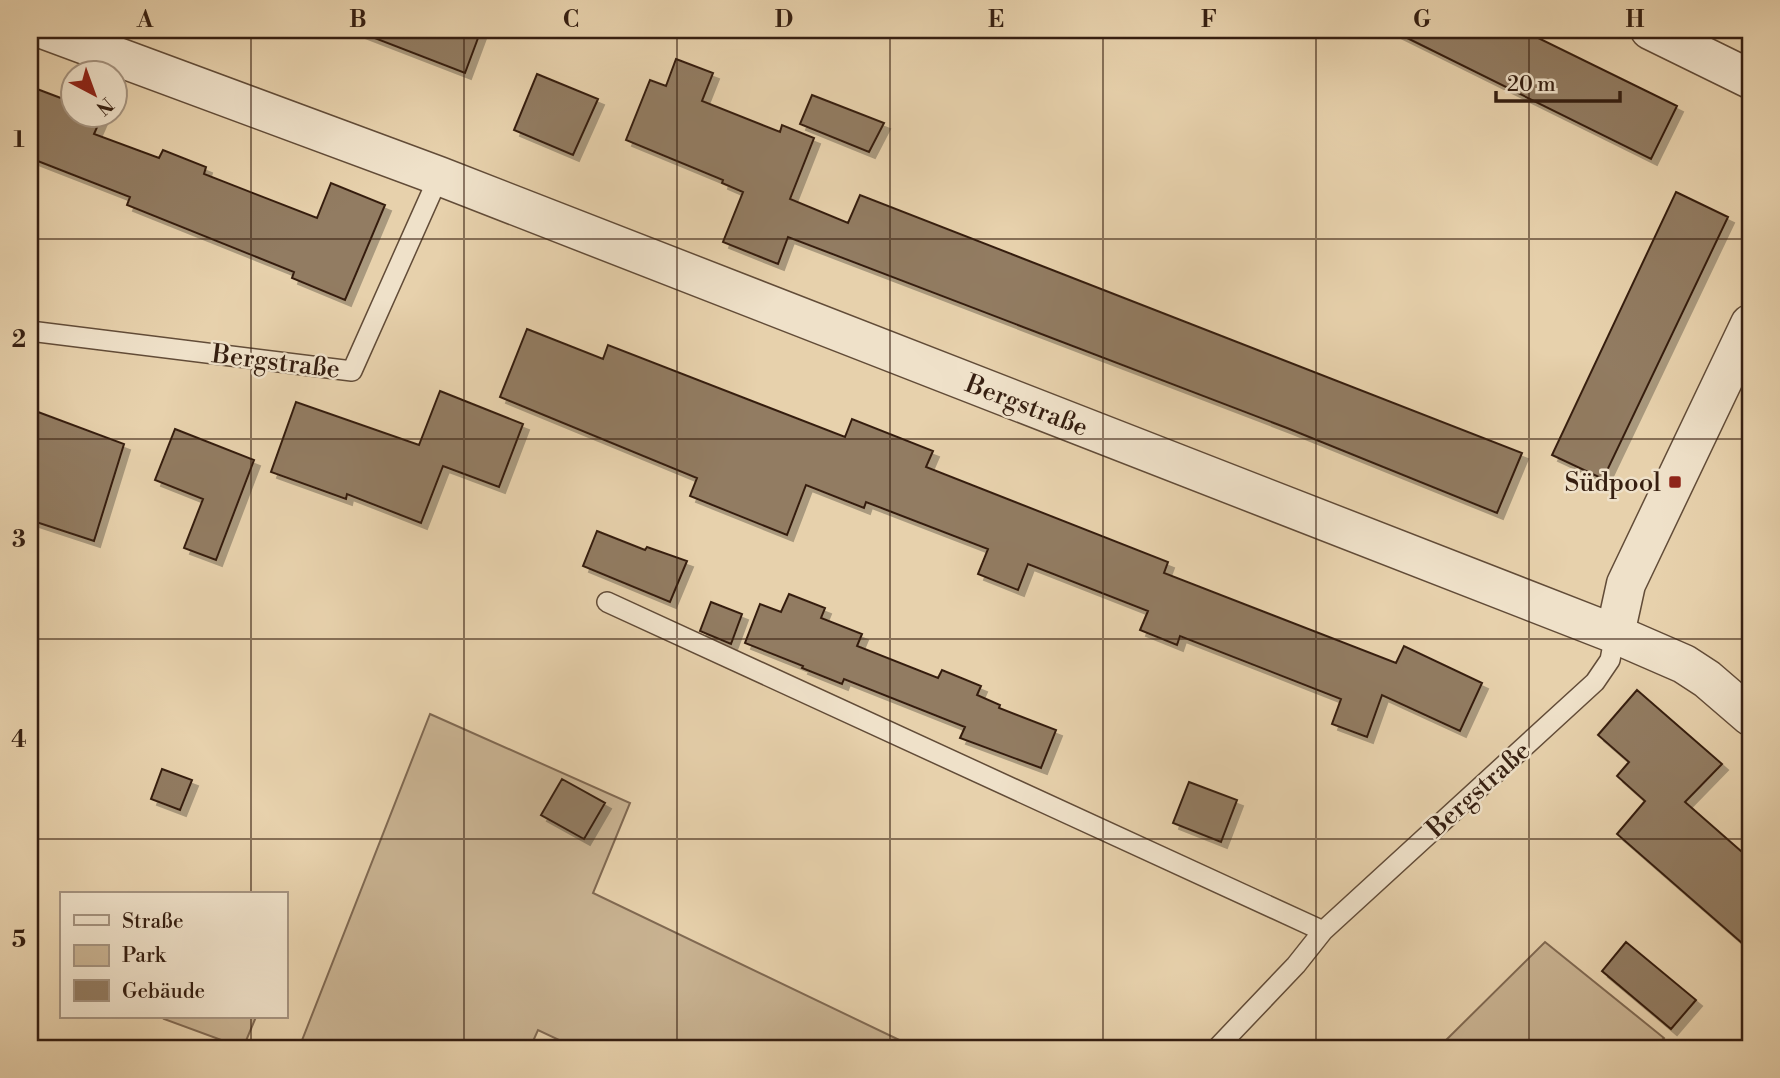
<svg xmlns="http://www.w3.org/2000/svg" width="1780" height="1078" font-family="'Libre Bodoni',serif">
  <defs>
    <filter id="shadow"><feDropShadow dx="6" dy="6" stdDeviation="0" flood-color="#0004"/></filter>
  </defs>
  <rect width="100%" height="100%" fill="#e7d1ac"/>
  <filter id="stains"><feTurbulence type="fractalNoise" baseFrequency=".00286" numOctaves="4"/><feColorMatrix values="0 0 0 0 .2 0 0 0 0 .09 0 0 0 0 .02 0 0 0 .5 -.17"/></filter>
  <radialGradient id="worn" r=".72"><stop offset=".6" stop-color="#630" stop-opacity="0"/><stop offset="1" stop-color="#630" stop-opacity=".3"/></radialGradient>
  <path fill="#c9b392" stroke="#806952" stroke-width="2" d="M430 714 630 803 593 893 916 1048H576L538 1030 530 1048H299Z
    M1545 942 1664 1038 1655 1048H1438Z
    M165 1017H256L243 1048 164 1019Z"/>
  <path fill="#927c62" stroke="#361f11" stroke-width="2" filter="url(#shadow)" d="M360 30H481L465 73 359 32Z
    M1391 30H1522L1677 106 1651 159Z
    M676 59 713 73 702 101 780 132 782 125 814 138 790 199 848 223 860 195 1522 453 1497 513 1287 428 788 237 778 264 723 242 743 192 722 183 723 180 626 140 650 80 666 86Z
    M537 74 598 99 573 155 514 130Z
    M37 89 74 103V116H102L94 134 159 158 163 150 206 167 204 174 317 218 331 183 385 205 345 300 292 278 294 272 127 205 130 197 30 158V108Z
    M812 95 884 123 869 152 800 124Z
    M1676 192 1728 217 1603 479 1552 455Z
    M527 329 603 359 608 345 845 437 852 419 933 451 926 467 1168 562 1164 573 1396 663 1404 646 1482 683 1460 731 1382 695 1367 737 1332 724 1341 699 1180 636 1177 645 1140 630 1148 611 1028 564 1018 590 978 574 988 549 866 502 864 508 806 485 787 535 690 496 697 478 500 397Z
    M440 391 523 424 499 487 443 466 421 523 347 494 346 499 271 472 296 402 419 445Z
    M30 409 124 444 94 541 30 520Z
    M175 429 254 460 216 560 184 548 203 499 155 480Z
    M597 531 645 550 647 547 687 561 670 602 583 566Z
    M789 594 825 608 821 618 862 634 857 646 938 678 942 670 981 686 977 695 1000 705 999 708 1056 730 1041 768 960 738 965 727 844 679 842 684 802 668 803 666 745 643 760 604 781 612Z
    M711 602 742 614 731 644 700 631Z
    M1637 690 1722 764 1685 802 1750 859V950L1617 834 1645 801 1617 776 1629 762 1598 735Z
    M162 769 192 780 180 810 151 799Z
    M562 779 605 803 584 839 541 815Z
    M1189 782 1237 800 1221 842 1173 823Z
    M1626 942 1696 1000 1671 1029 1602 971Z"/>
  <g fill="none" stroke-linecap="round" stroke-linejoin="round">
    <defs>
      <path id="service" d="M30 331 352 371 439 176
        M607 602 1323 931
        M1217 1048 1296 965 1323 931 1595 682 1610 660 1615 634"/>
      <path id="minor" d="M1650 30 1750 79
        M1615 634 1626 584 1750 324"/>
      <path id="tertiary" d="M45 30 439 176 1615 634 1684 664 1707 679 1750 716"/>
    </defs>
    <use href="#service" stroke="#624c38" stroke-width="22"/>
    <use href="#minor" stroke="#624c38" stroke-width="41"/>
    <use href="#tertiary" stroke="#624c38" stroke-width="41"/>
    <use href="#service" stroke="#efe1c9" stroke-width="19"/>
    <use href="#minor" stroke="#efe1c9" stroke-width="38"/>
    <use href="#tertiary" stroke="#efe1c9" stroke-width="38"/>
  </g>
  <path fill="none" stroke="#361f11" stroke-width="2" stroke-opacity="0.55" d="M251 30V894M464 30V1048M677 30V1048M890 30V1048M1103 30V1048M1316 30V1048M1529 30V1048M30 239H1750M30 439H1750M30 639H1750M30 839H1750M251 1017V1048"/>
  <rect fill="#8f2418" stroke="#efe1c9" stroke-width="2.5" x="1668" y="475" width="14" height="14" rx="3.5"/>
  <g text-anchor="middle" stroke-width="5" stroke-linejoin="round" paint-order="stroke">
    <g font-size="26" fill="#361f11" stroke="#efe1c9">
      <text transform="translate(276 361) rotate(7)" y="9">Bergstraße</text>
      <text transform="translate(1027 405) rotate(21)" y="9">Bergstraße</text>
      <text transform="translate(1478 789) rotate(-42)" y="9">Bergstraße</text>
    </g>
    <g font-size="26" fill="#361f11" stroke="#efe1c9" text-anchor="end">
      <text x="1661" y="491">Südpool</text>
    </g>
  </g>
  <rect width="1780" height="1078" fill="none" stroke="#e7d1ac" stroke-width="77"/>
  <rect x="60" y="892" width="228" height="126" fill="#efe1c9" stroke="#a5937f" stroke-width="2"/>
  <rect x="74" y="915" width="35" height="10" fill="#efe1c9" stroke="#a5937f" stroke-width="2"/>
  <text x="122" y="928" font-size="21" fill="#361f11">Straße</text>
  <rect x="74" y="945" width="35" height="21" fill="#c9b392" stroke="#a5937f" stroke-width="2"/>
  <text x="122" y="962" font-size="21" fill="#361f11">Park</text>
  <rect x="74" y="980" width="35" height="21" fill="#927c62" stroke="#a5937f" stroke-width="2"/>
  <text x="122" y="998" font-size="21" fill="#361f11">Gebäude</text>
  <g transform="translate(94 94) rotate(139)"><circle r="33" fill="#efe1c9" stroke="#a5937f" stroke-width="2"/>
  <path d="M0-5L12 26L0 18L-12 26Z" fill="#8f2418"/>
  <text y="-10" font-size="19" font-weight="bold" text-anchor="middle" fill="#361f11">N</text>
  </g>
  <path d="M1496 91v10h124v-10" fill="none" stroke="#361f11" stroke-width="3.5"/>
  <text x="1507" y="91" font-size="21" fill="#361f11" stroke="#efe1c9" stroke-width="5" paint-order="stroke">20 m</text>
  <rect x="38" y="38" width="1704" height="1002" fill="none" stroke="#361f11" stroke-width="2.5"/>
  <g font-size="23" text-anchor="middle" font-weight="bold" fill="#361f11">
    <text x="145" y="27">A</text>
    <text x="358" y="27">B</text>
    <text x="571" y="27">C</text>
    <text x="784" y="27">D</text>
    <text x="996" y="27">E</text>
    <text x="1209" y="27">F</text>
    <text x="1422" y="27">G</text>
    <text x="1635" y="27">H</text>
    <text x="19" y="147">1</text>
    <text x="19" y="347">2</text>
    <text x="19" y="547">3</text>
    <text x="19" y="747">4</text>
    <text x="19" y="947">5</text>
  </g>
  <rect width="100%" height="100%" filter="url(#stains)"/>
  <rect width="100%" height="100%" fill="url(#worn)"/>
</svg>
